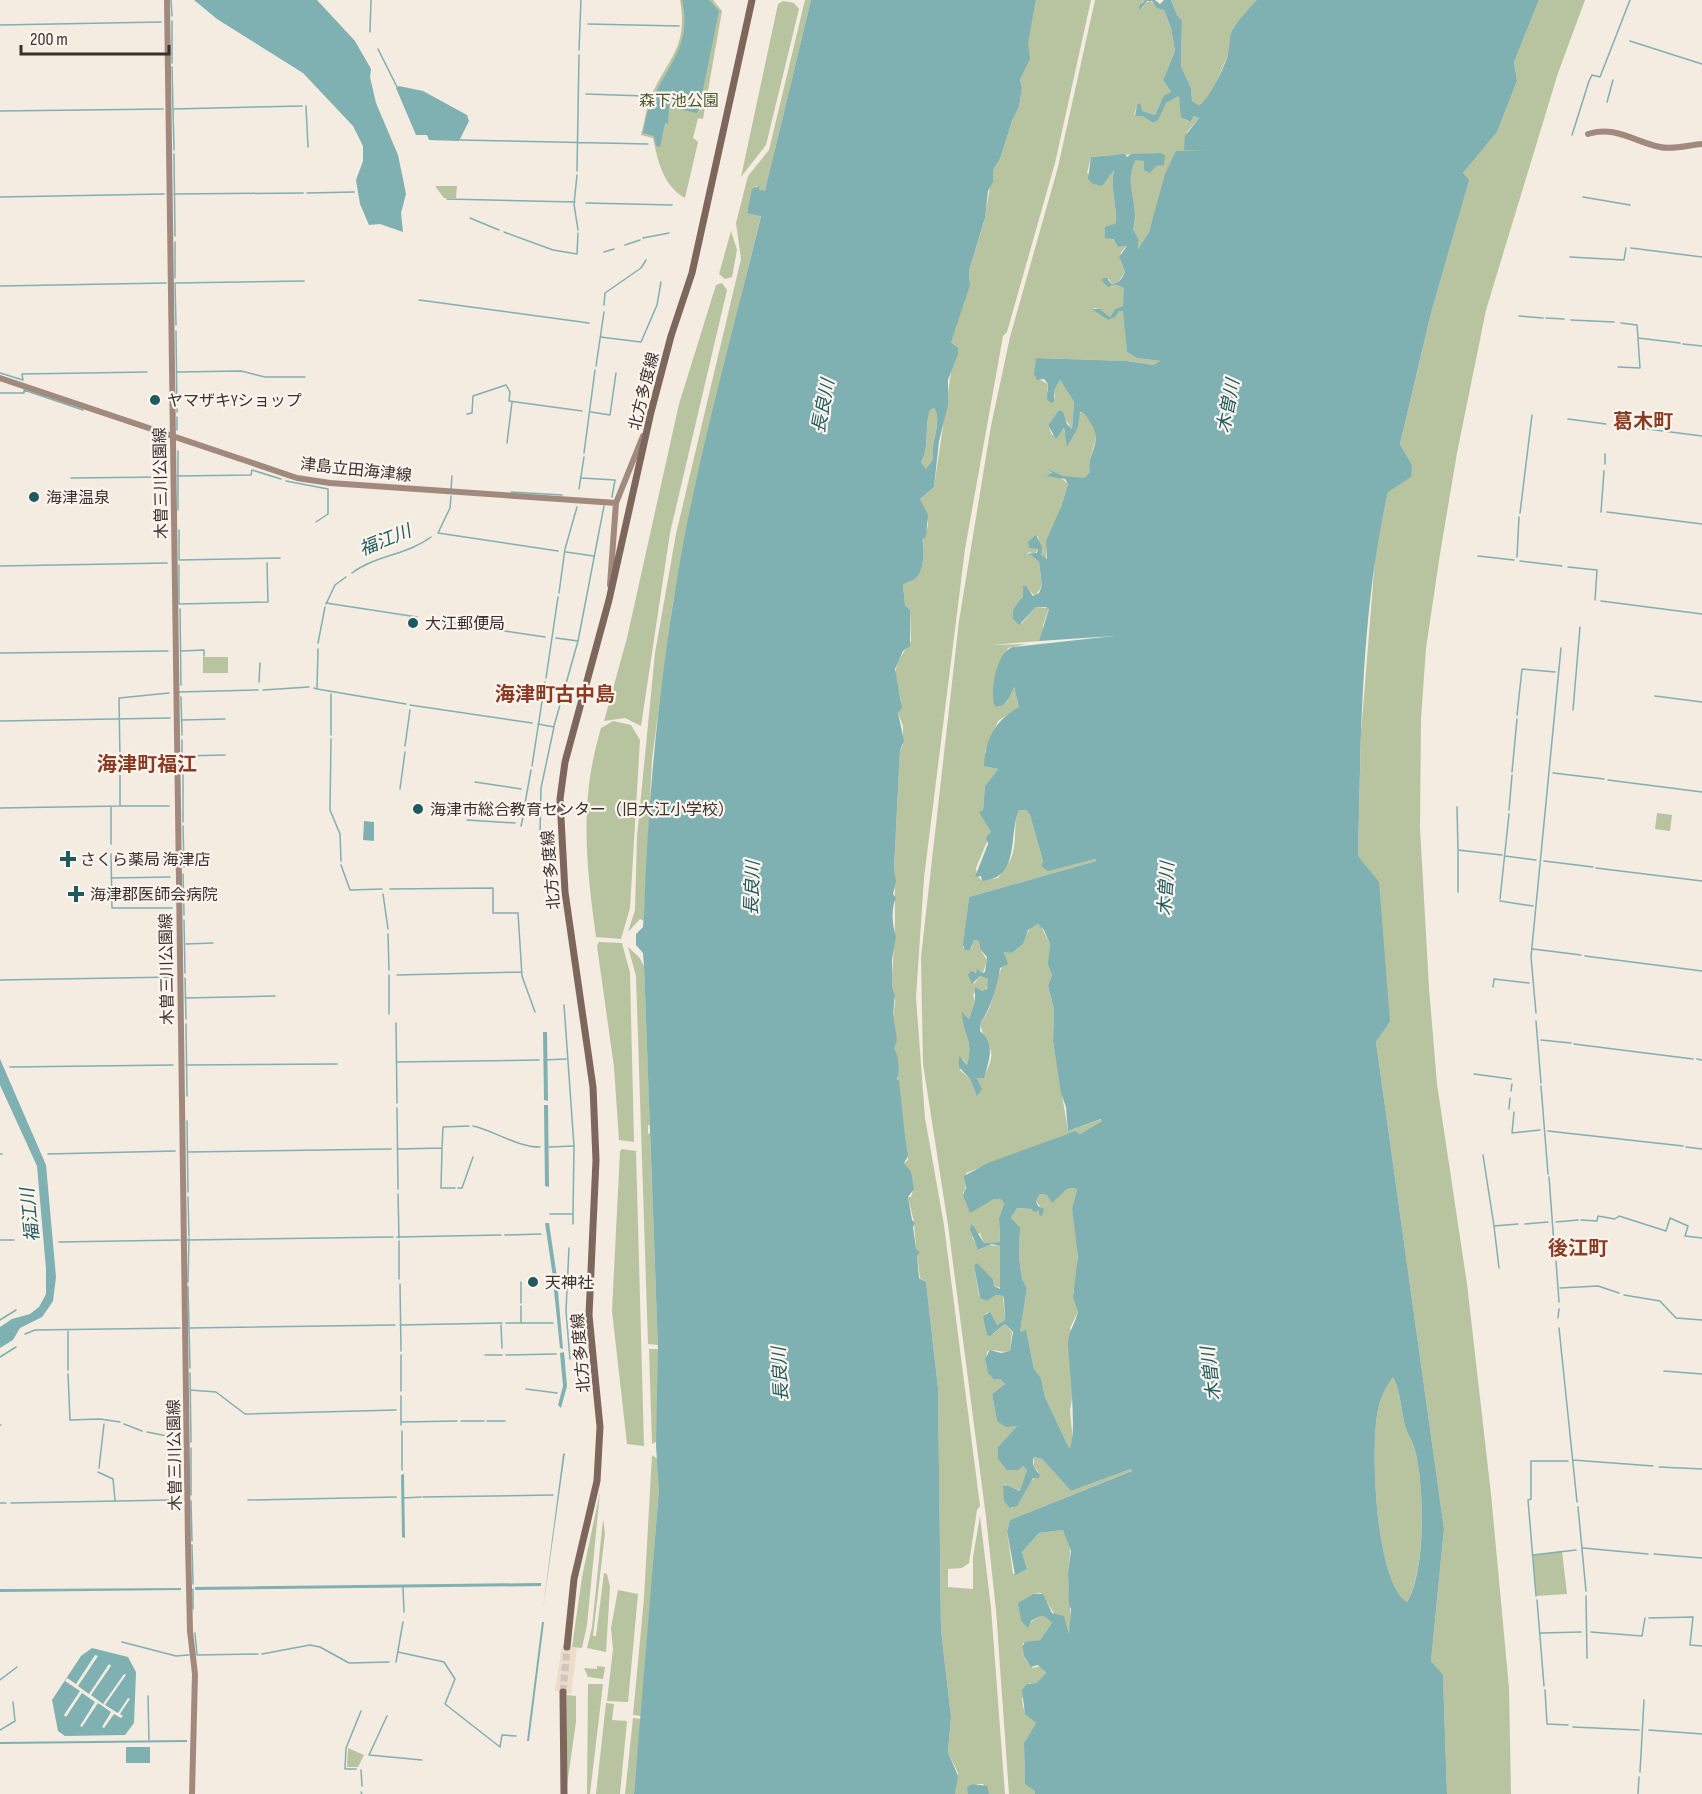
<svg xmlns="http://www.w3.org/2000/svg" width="1702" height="1794" font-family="'Sofia Sans Condensed','Noto Sans JP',sans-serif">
  <rect width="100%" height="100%" fill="#f4ebe1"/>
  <path fill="#b8c4a0" d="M680 0H713L722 11 703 119 698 118 693 138 698 142 685 198C663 185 658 162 653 138L641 135C644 124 646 110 650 99 666 60 689 49 680 0Z
    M805 0H811L765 192 759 190V187L756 186 747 212 761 215 696 483 673 602 652 759 644 921 640 919 628 932 635 910 637 837 655 653 676 534 741 259 736 223 748 176 769 150Z
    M1036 0H1091L1055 163 1007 332 1003 336 965 549 924 878 916 997 925 1118 944 1225 980 1506 977 1510 969 1563 962 1568 948 1569V1587L973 1589V1557L980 1516 991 1608 1005 1794H989L983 1784H973L968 1789V1794H955L958 1773 948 1752 951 1717 941 1630 938 1388 926 1282 920 1278 917 1255 920 1252 916 1250 914 1222 908 1197H911C916 1184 910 1173 904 1163L908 1160 894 1049C898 1038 893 1028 893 1017 893 1011 896 1004 895 998 895 993 891 991 891 985 895 947 896 909 894 869L900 750 903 745V726L898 713 901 701 895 673 898 661 911 641 910 610 905 605 903 585C907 582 913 581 916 578 924 572 925 547 922 539 935 519 923 516 920 499L934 487 955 345 951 342V336L970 282 969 271 984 222 993 170 1000 159 1012 121 1019 107 1022 88 1020 79Z
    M1095 0H1145L1141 3 1142 9 1145 3 1150 1 1164 10 1171 28 1175 51 1163 80 1171 92 1164 95 1155 115 1141 111 1137 105 1134 115 1142 116 1153 123 1166 103 1179 96 1184 119 1189 122 1194 116 1199 118 1187 132 1186 146 1210 151 1175 156 1172 160 1149 232 1138 249 1139 240 1133 229C1142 205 1120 182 1137 159L1144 161V164L1159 166 1161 153C1136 155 1116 154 1091 157L1087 173 1102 185 1114 170C1110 190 1117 205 1116 223L1108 226 1111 237 1118 247 1127 246 1121 252 1120 260 1125 272 1117 284 1112 285 1109 279 1102 281 1111 287 1118 285 1125 288 1123 306 1115 309 1110 317 1100 309 1093 308 1108 320 1119 311H1124L1127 352 1137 358 1160 361 1153 365 1127 361 1036 358 1035 377 1048 384 1047 391 1055 398 1054 391 1060 380 1074 402 1072 429 1059 410 1048 425 1052 435 1063 428 1069 444C1072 430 1078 431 1079 413H1083C1110 433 1085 452 1090 472L1084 478 1073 479 1048 470 1052 474 1047 476 1060 477 1068 484 1056 523 1047 539 1046 560 1041 555 1038 536 1028 542 1029 545 1038 549 1035 554 1029 552 1025 555H1031L1039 562 1042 586 1035 596 1029 590 1021 598V624L1036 607 1049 608 1043 625 1042 638 1039 641 991 645 1026 644 1008 648 997 668 994 704 999 707 1007 702 1014 687 1019 707 998 721 985 752 990 767 998 769 985 786 983 810 980 812 991 832 976 868 977 875 982 881 998 878C1003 870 1011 862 1013 852 1017 837 1013 824 1019 810H1026L1030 815 1043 861 1041 866 1048 870 1095 859 1096 861 969 897 963 948 971 949 974 940 979 941 980 949 987 960 983 973 979 970 969 976 974 984 980 976 988 979 989 983 985 991 977 990 973 995 975 1001 969 1019 964 1014C965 1035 973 1044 967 1065L963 1059 960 1070 970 1079 976 1093 981 1087 977 1078H983C986 1072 990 1064 991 1059 994 1045 979 1035 981 1021 995 1009 994 975 1006 961L1004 951 1012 953 1023 944 1025 936 1032 926 1040 924 1050 944 1049 964 1052 975 1048 986 1054 1009 1053 1041 1068 1131 1102 1119V1121L1080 1134 1076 1132 1067 1134 966 1173 965 1190 963 1193 970 1212 994 1199H1001L1004 1204 999 1218 1000 1242 984 1243 980 1233 972 1237 979 1250 989 1245 1000 1246 1001 1288 994 1286 993 1279 977 1264 974 1266 979 1296 987 1301 996 1295 1003 1296 1005 1320 997 1325 988 1312 983 1316 993 1334 1005 1324 1012 1332 1010 1351C1002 1354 995 1348 988 1351 983 1361 987 1372 994 1380L1000 1379 1005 1384 992 1394 997 1421 1017 1426 998 1447 1000 1462 1009 1468 1023 1466 1027 1470 1021 1491 1005 1484 1004 1499 1012 1508C1025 1501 1025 1481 1040 1474L1034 1467V1457L1042 1459 1071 1491 1131 1469 1132 1471 1010 1520 1007 1531 1013 1574 1027 1569 1022 1552 1039 1533 1063 1530C1067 1535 1070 1545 1070 1552 1070 1560 1068 1567 1068 1575 1068 1596 1073 1614 1069 1634L1064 1617 1055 1615 1041 1593 1033 1594 1019 1603 1021 1621 1028 1627 1031 1622 1040 1616 1047 1617 1052 1623 1040 1640 1023 1643C1021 1653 1025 1660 1033 1668L1040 1666 1046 1674 1037 1684 1029 1683 1022 1699 1023 1706 1025 1713 1036 1723 1024 1743 1025 1783 1035 1791V1794H1009L996 1610 986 1517 948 1225 923 1064 921 957 959 621 991 426 1010 337 1058 167Z
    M1171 0H1257L1233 28 1229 52 1216 83 1207 99 1199 105 1192 101 1191 88 1181 66 1182 20 1177 15Z
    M1539 0H1585L1558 73 1486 310 1457 453 1440 554 1426 648 1421 719 1420 828 1429 988 1437 1084 1467 1284 1491 1494 1509 1688 1511 1794H1447L1443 1676 1431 1661 1444 1529 1376 1042 1390 1022 1358 856 1361 733 1376 547 1388 492 1412 465 1400 444 1431 313 1468 181 1463 173 1497 132 1517 81 1514 62Z
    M783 1 794 3 799 9 766 145 741 177 778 4Z
    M435 186H457L456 198H444Z
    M731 231 737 250 732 277 725 279 719 274Z
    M722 283 727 290 670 533 641 726 625 718 604 721 627 638 679 404 716 285Z
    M934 408C943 422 930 441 933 459L926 469 921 462C930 448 924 427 930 410Z
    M203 657H228V673H203Z
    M613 721 631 725 640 740 630 908 621 939 596 937C586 863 579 801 601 728Z
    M1657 813 1672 815 1670 831 1655 829Z
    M599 942 622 943 630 973 634 1142 619 1140 614 1067 597 946Z
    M628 947 639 957 644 966 650 1125H648V1134L650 1133 658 1345 648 1344 636 976Z
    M622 1149 636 1151 644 1446 627 1444 612 1311 620 1151Z
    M1074 1188 1077 1190 1072 1208 1078 1248 1077 1280 1073 1292 1078 1312 1070 1328 1072 1334 1069 1339 1073 1392 1070 1411 1073 1441 1069 1448 1045 1397 1041 1378 1034 1369 1026 1331 1020 1332 1027 1288 1022 1279 1019 1257 1020 1233 1011 1218 1017 1208 1040 1210 1041 1216V1208L1036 1201 1040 1194 1047 1195 1052 1202 1067 1189Z
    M649 1349H658V1441L652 1444Z
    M1393 1377C1401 1392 1401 1410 1405 1426 1407 1433 1412 1440 1414 1447 1425 1481 1426 1571 1407 1602 1375 1584 1370 1445 1378 1410 1380 1399 1385 1386 1393 1377Z
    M652 1455 659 1460V1489L641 1716 633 1715 644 1598Z
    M600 1492 587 1625 582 1648 572 1647 582 1577Z
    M603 1519 605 1533 593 1636H596L604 1573 607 1574 610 1587 606 1652 587 1648 592 1627Z
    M1562 1551 1567 1594 1536 1596 1533 1555Z
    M618 1590 638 1594 628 1702 607 1701 613 1649 611 1628Z
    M597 1666 605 1667 603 1679 588 1677 584 1668 597 1669Z
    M588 1684H603L590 1794H587Z
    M567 1695 576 1696V1722L567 1785Z
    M606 1703 614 1704 612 1720 627 1721 620 1794H596Z
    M633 1718 641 1719 634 1794H625Z
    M348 1748 364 1755 358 1767H347Z"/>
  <path fill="#ecdcc8" d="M562 1646 577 1648 571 1694 555 1691Z"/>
  <path fill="#7fb0b2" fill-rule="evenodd" d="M194 0H317L355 41 371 69 370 77 376 103 398 155 403 179 406 194 401 213 403 232 380 224 369 225 360 204 356 180 363 161V146L353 126 303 73 217 19Z
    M682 0H709L719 11 699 109 697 113 669 107 668 124 665 123 660 147 656 146 654 136 643 133C645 124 646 114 650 106 665 66 693 48 682 0Z
    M811 0H1036L1028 43 1030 59 1020 79 1022 88 1019 107 1012 121 1000 159 993 170V182L988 191 985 218 969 271 970 285 951 342 958 348V354L948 380V405L939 441 934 487 920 499 928 515 926 537 922 539C925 548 924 572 916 578 913 581 907 582 903 585L905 605 910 610V646L903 651 895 669 902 708 898 713 904 741 900 750 894 869 896 881 893 894 896 898C891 907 892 926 896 936L892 960V988L895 995 893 1014 897 1040 894 1049C899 1055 900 1072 897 1079L899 1081C902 1107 904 1131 908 1156L904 1163 911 1172 914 1189 908 1197 912 1220 915 1223 913 1227 916 1249 920 1252 917 1256 919 1278 926 1282 938 1388 941 1630 951 1717 948 1752 958 1776 955 1794H634L659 1489 656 1446 658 1349 644 966 643 953 636 945V934L643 927 644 915C648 788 661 664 684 539 705 431 735 323 761 216L747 213 752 189 759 186V190L765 191ZM934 408C943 422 930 442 933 459L926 469 921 462C930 448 924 427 930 410Z
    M1145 0H1155L1160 4 1164 0H1171L1177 15 1182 20 1181 66 1191 88 1192 101 1199 105C1208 102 1226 64 1228 54 1230 46 1229 39 1232 31 1234 25 1252 5 1257 0H1539L1514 62 1517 81 1497 132 1463 173 1469 180 1431 313 1400 444 1412 465 1411 477 1388 492C1361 610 1361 735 1358 856L1379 882 1390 1022 1376 1042 1444 1529 1431 1661 1443 1675 1447 1794H1035V1791L1025 1784 1024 1743 1036 1723 1025 1714 1022 1690 1027 1684 1037 1683 1046 1673 1038 1665 1031 1667 1024 1656 1022 1647 1025 1642 1040 1640 1052 1623 1046 1617 1040 1616 1031 1621 1028 1628 1021 1621 1018 1603 1033 1594H1043L1052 1613 1064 1616 1069 1634 1071 1609 1069 1605 1068 1572 1071 1551 1063 1530 1039 1533 1022 1552 1027 1569 1015 1575 1007 1531 1010 1520 1132 1471 1131 1469 1071 1491 1042 1459 1034 1457C1031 1463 1035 1471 1040 1474L1039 1478H1033L1017 1506 1010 1508 1004 1501 1003 1486 1007 1485 1020 1491 1027 1470 1023 1466 1018 1470H1007L998 1459V1447L1017 1426 1006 1427 997 1421 992 1394 1005 1384 1000 1379 994 1380 988 1373 985 1359 990 1350 1001 1353 1010 1351 1013 1332 1005 1324 990 1336 987 1335 983 1316 990 1312 997 1325 1005 1320 1004 1299 1003 1296 996 1295 987 1301 980 1298 974 1266 977 1263 993 1279 994 1286 1000 1289V1246L992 1244 978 1250 970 1229 972 1224 984 1243 1000 1242 999 1218 1004 1204 1001 1199H994L970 1213 963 1195 966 1188 964 1176 988 1163 1067 1134 1075 1131 1080 1134 1102 1121 1101 1119 1068 1131 1066 1107 1061 1093 1053 1041 1054 1009 1048 986 1052 975 1048 964 1050 944 1044 930 1038 924 1028 930 1023 944 1012 953 1004 952 1008 964 1000 968C999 980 989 1014 981 1021L980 1031C996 1044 989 1060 984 1078H977L982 1089 977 1096 970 1079 959 1067V1056L967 1065C974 1039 963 1036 962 1012L969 1019 975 1001V987L982 991 987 989 988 979 980 976 972 984 968 975 971 971 976 973 977 969 983 973 985 972 987 957 980 949 979 941 974 940 970 950H965L963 945 969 897 1096 861 1095 859 1048 871 1041 866 1043 861 1030 815 1026 810H1019C1008 834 1021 878 982 881L981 876 975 877 988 844 986 837 991 832 979 812 983 810 985 786 998 769 984 766C986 738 995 721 1019 707L1014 687C1010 696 1007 706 997 707L994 704C991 688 996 652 1013 647L1114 636 1039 641 1049 609 1046 607H1036L1019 625 1013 619V610L1023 596V586H1026L1033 596 1039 593 1042 586 1039 562 1031 555 1022 554 1037 553 1038 549 1029 548 1028 542 1036 535 1042 547 1041 555 1047 559 1046 541 1061 507 1068 484 1065 479 1046 476 1052 473 1047 469 1064 476 1084 478 1090 472C1085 455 1105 443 1090 422 1087 417 1086 414 1080 412L1078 427 1067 447 1064 428 1056 439 1048 425 1059 410 1063 412 1067 424 1072 429 1074 402 1060 380 1054 391V401L1052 403 1047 400 1048 384 1044 379 1037 380 1034 374 1036 358 1127 361 1153 365 1160 361 1137 358 1127 352 1123 311H1119L1115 317 1108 320 1092 309H1100L1110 317 1115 309 1123 306 1124 288 1118 285 1108 287 1102 281 1103 278H1107L1112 285C1119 283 1122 279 1125 272L1119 257 1127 246 1118 247 1113 239 1105 238V227L1116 223C1117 205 1110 190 1114 170L1102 186 1093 184 1088 179 1091 157 1125 154 1127 157 1131 154 1161 153 1165 156 1164 165 1156 166 1150 173 1144 170V161L1136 160C1122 183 1141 205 1133 229L1139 240 1138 249 1149 232 1165 174 1176 151 1210 150H1184L1185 136 1199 118 1194 116 1190 122 1181 117 1179 96 1166 103 1158 120 1153 123 1142 116H1135L1137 105 1140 103 1142 111 1155 115 1164 95 1171 92 1163 80 1175 51 1171 28 1164 10 1157 8 1152 1H1147L1140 10 1139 6ZM1074 1188 1077 1190 1072 1208 1078 1256 1073 1297 1078 1312C1075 1324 1068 1332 1068 1345 1069 1362 1078 1440 1069 1448L1045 1397 1041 1378 1034 1369 1026 1330 1020 1332 1027 1288 1022 1279 1019 1257 1020 1228 1011 1218 1017 1208 1031 1209 1035 1212 1039 1210V1215L1042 1216 1044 1209 1038 1206 1036 1201 1040 1194 1047 1195 1052 1203 1067 1189ZM1393 1377C1401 1392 1401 1410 1405 1426 1407 1433 1412 1440 1414 1447 1425 1481 1426 1573 1407 1602 1375 1583 1370 1445 1378 1410 1380 1398 1386 1386 1393 1377Z
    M399 86 423 91 467 115 469 121 459 141 429 140 427 135H416L396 88Z
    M364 821 374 822V841L363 840Z
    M543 1032H547L548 1101 544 1100Z
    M0 1059 46 1165 56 1277 53 1301 47 1310 42 1317 20 1328 13 1340 0 1348V1327L12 1319 30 1314 39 1307 46 1294V1269L37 1166 0 1085Z
    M544 1105H548L549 1187 545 1186Z
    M545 1223H549L557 1277H553Z
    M557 1280 563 1349 560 1348 553 1281Z
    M564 1352 567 1386 561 1408 558 1405 563 1386 560 1353Z
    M565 1453 543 1609 563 1454Z
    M404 1474 405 1538 402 1537 401 1475Z
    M541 1583V1586L195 1590V1587Z
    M181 1588V1590L0 1592V1589H20Z
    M542 1622H544L529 1741H527Z
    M92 1648 128 1657 136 1672 134 1723 125 1735 65 1736 58 1731 52 1700 81 1656Z
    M187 1740V1742L0 1744V1742Z
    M126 1747H150V1763H126Z
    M973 1784 987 1786 989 1794H968L967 1787Z"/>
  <path fill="#f4ebe1" d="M95 1655 98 1656 78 1686 89 1694 109 1664 111 1666 91 1695 103 1704 124 1674 126 1675 105 1705 118 1713 128 1698 130 1699 120 1714 123 1716 121 1718 114 1714 104 1728 102 1727 111 1712 98 1703 82 1727 80 1726 95 1702 82 1693 66 1717 64 1715 80 1691 65 1681 67 1678 76 1684Z"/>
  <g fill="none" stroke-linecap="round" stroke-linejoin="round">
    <path stroke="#7fb0b2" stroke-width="1.5" d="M171 0 172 16
      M172 21V63
      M588 24 679 26
      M0 25 161 22
      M370 32 371 0
      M1630 41 1702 64
      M378 49 397 87
      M579 50 581 0
      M172 67 174 150
      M586 94 645 96
      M1607 102 1613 80
      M306 106 308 147
      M173 109 302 106
      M0 111 163 109
      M1572 135 1589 81 1592 75 1600 77 1630 0
      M460 140 648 144
      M174 154 175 236
      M577 171 579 55
      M577 175 574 204 578 230
      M307 193 354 192
      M174 194 303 193
      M0 197 164 194
      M1583 197 1630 205
      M447 199 575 202
      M586 203 672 205
      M470 218 499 230
      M504 232 553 250 577 254 578 233
      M643 238 669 233
      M175 242V278
      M625 245 640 240
      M1631 248 1702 257
      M604 252 614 249
      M1570 257 1624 260 1626 248
      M175 283 304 281
      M175 283 176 325
      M0 286 166 283
      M419 300 589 323
      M604 305 605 293 641 268 646 260
      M1519 316 1543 318
      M1546 318 1564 319
      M1571 320 1614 322
      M1621 323 1637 325 1638 338 1680 343
      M176 331 177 412
      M600 337 641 342 657 305 661 282
      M1683 344 1702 346
      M596 366 604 312
      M1618 367 1640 368 1638 339
      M177 372 241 371 265 377H305
      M0 373 23 380 22 374 147 372
      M0 393H24V390L83 410
      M591 412 610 415 616 373
      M467 414 472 413 473 396 506 385 510 392 509 401 582 411
      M177 417V430
      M1568 419 1606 424
      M1616 425 1702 436
      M507 443 512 402
      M178 451V510
      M584 453 595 370
      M1605 464V454
      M177 476 251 475 252 470 281 479
      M71 478 164 477
      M581 478 615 480 612 497
      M286 481 328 489V514L316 522
      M451 489 452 476
      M579 489 584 457
      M511 492 562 495
      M451 496 450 508 438 533 558 551
      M1601 512 1604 471
      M1607 512 1702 524
      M1520 513 1532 415
      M179 530V559
      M566 552 594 556
      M1478 556 1514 560
      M1517 557 1519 517
      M179 560 280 558
      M1520 561 1562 566
      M179 565V603
      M0 566 167 563
      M1568 567 1597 570 1595 600
      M352 573C376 555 407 555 431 537
      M559 593 565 549 577 507
      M1601 601 1702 614
      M326 603 417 617
      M179 604 268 602 267 563
      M326 604 335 585 346 577
      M180 609 181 685
      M425 619 545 637
      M578 641 604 506
      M318 643 325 607
      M181 651 204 650V656
      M0 653 168 651
      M546 678 558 597
      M259 682 260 663
      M314 688 317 689 318 649
      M317 689 406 704
      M263 690 309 687
      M179 692 258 690
      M331 694V735
      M1655 696 1702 702
      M181 697 182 735
      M410 705 532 723
      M1573 710 1580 627
      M1517 715 1522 669 1555 672
      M182 720 225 719
      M0 721 170 718
      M538 724 554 727 541 788 540 836
      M554 726 578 641 556 638
      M331 739 330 810 340 834 341 861
      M182 740V770
      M405 746 410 710
      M182 756 225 755
      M120 760 119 698 169 693
      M532 766 545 682
      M1512 772 1517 719
      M1553 773 1604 779
      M183 775V822
      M1608 780 1702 792
      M475 782 521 789
      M400 789 405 752
      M111 806V844
      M120 806H169
      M1457 807 1458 850 1502 855
      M0 808 120 806V765
      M524 809 531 770
      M1509 810 1512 775
      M467 820 515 823
      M183 826 184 867
      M521 826 524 813
      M1458 851V892
      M111 854 112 908H172
      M1505 856 1536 860
      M1544 861 1593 867
      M341 865 350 890 382 889
      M1596 868 1702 881
      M183 874 184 915
      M111 878 170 877
      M390 889 493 888V913H518
      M383 894 388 929
      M1500 899 1509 814
      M1500 901 1533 906
      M518 913 522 976 535 1012
      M184 920 185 973
      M388 934 389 970
      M186 944 213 943
      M1533 949 1581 955
      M1585 956 1702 971
      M397 975 522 972
      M185 978 186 1019
      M0 980 173 977
      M1493 987 1494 979 1529 983
      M185 998 275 996
      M564 1005 574 1146 573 1214
      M1536 1013 1531 957 1561 648
      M389 1014V975
      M1536 1021 1541 1083
      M396 1023 397 1103
      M186 1024 187 1096
      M1541 1040 1571 1043
      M1574 1044 1693 1059
      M1697 1059 1702 1060
      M544 1060 566 1059
      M397 1062 539 1060
      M186 1065 337 1064
      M10 1067 173 1065
      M1474 1074 1511 1079
      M1541 1086 1548 1174
      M1511 1091 1512 1084
      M397 1108 398 1189
      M1509 1109 1510 1098
      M1514 1112 1512 1133 1540 1130
      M187 1121 188 1192
      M473 1126C495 1131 517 1147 540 1147
      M1548 1131 1683 1146
      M549 1147 573 1146
      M1686 1147 1702 1149
      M398 1149 442 1148 443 1127 469 1126
      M442 1149 441 1188H455
      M188 1152 391 1149
      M0 1154H2
      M48 1154 175 1151
      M1483 1155 1494 1226
      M1549 1177 1555 1258
      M458 1188H462L473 1157
      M398 1194 399 1238
      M188 1197 189 1236
      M550 1214H573V1224
      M1581 1220 1597 1221 1598 1216 1615 1219 1619 1216 1666 1231 1670 1218 1688 1226 1685 1236 1702 1238
      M1556 1222 1578 1220
      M1525 1224 1548 1222
      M505 1235 541 1234
      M397 1237 501 1235
      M0 1240H14
      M187 1240 393 1237
      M399 1241V1279
      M59 1242 180 1240
      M569 1248 566 1311 570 1359
      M1556 1261 1559 1302
      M1499 1268 1494 1226 1518 1224
      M188 1282 189 1238
      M400 1284 401 1351
      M188 1287 190 1368
      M1560 1288 1598 1286 1619 1293
      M1624 1295 1660 1301 1676 1318 1702 1320
      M521 1303V1282
      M521 1306V1323
      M1558 1318 1559 1309
      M0 1320 16 1310
      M506 1323H553
      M400 1325 502 1323
      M501 1325 502 1348
      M189 1328 395 1325
      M1559 1328 1577 1502
      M25 1334 35 1330 180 1328
      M401 1355V1391
      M485 1355H502
      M506 1355 556 1354
      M0 1357 16 1347
      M68 1370V1330
      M1664 1371 1702 1374
      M190 1373 191 1442
      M68 1374 70 1420 100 1419 120 1422
      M526 1389 557 1393
      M190 1390 216 1392 245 1414 396 1410
      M401 1396V1425
      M461 1421H484
      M487 1421H505
      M401 1422 457 1421
      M124 1424 142 1431
      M0 1425H1
      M402 1431V1470
      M147 1432 167 1436
      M191 1448V1495
      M1573 1460 1653 1466
      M1659 1467 1702 1469
      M99 1468 104 1424
      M98 1472 113 1479 115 1500
      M423 1497 553 1495
      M403 1498 421 1497
      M248 1500 396 1497
      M191 1501 192 1541
      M0 1503H6
      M11 1503 171 1500
      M1578 1507 1586 1591
      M192 1545 193 1584
      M1583 1548 1648 1554
      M1654 1554 1702 1558
      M1533 1555 1576 1550
      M403 1587 404 1612
      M193 1589V1609
      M1536 1596 1528 1500 1531 1499V1461H1568
      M1586 1596 1587 1658
      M1537 1600 1544 1686
      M1649 1618 1693 1617 1690 1645 1702 1646
      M1591 1632 1642 1636 1645 1618
      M195 1633 197 1655 258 1654
      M1540 1633 1581 1632
      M122 1642 176 1656 189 1655
      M398 1652 444 1662 455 1679 445 1704 500 1747 502 1735 516 1736
      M262 1654 310 1645 320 1647 349 1663 389 1662
      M396 1662 403 1622
      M0 1680 17 1667
      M1545 1690 1547 1724 1568 1725
      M148 1696 149 1740
      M387 1716 369 1755 422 1760
      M1573 1727 1639 1730
      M0 1730 15 1721 13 1702
      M1649 1730 1702 1734
      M356 1769H345L346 1748 361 1711
      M361 1770 362 1786
      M1640 1772 1644 1700
      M361 1792 362 1794
      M1638 1794 1639 1777"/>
    <path stroke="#cfc6bd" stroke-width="7" stroke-dasharray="7 3.5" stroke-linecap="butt" d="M563 1692 567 1647"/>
    <path stroke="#a18a7d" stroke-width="6" d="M167 0 188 1543 190 1631 195 1674 192 1794
      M1588 134C1614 125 1635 142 1660 147 1673 150 1689 145 1702 144
      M0 378 297 478 330 483 616 503
      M610 585 616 503 643 436"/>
    <path stroke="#7d675c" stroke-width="7" d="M567 1647 574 1579 597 1481 600 1427 589 1315 596 1160 593 1087 565 892 560 799 565 762 609 600 651 412 671 336 692 273 752 0
      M563 1692 564 1794"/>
  </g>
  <g fill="#1f5a5e" stroke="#fbf5ee" stroke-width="2">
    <circle cx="155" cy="400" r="6"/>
    <circle cx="34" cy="497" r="6"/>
    <circle cx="413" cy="623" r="6"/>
    <circle cx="418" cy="809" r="6"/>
    <path d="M65 850h6v6h6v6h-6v6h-6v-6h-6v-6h6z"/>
    <path d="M73 885h6v6h6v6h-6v6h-6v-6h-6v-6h6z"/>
    <circle cx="533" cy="1282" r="6"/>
  </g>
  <g text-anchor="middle" stroke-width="4.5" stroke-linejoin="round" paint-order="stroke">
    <g font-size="16" fill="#4a5a2e" stroke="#fbf5ee">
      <text x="679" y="106">森下池公園</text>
    </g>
    <g font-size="16" fill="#3b302b" stroke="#fbf5ee">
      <text transform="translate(643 391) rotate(-76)" y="6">北方多度線</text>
      <text transform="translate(356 469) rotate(6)" y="6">津島立田海津線</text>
      <text transform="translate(160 483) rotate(-91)" y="6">木曽三川公園線</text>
      <text transform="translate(550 870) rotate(-95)" y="6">北方多度線</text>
      <text transform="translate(166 969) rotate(-91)" y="6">木曽三川公園線</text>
      <text transform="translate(580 1353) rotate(-95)" y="6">北方多度線</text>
      <text transform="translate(174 1455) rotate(-91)" y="6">木曽三川公園線</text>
    </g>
    <g font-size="16" fill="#3b302b" stroke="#fbf5ee" text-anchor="start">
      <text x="167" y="406">ヤマザキYショップ</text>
      <text x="46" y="503">海津温泉</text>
      <text x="425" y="629">大江郵便局</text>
      <text x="430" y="815">海津市総合教育センター（旧大江小学校）</text>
      <text x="80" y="865">さくら薬局 海津店</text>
      <text x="90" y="900">海津郡医師会病院</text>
      <text x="545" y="1288">天神社</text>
    </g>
    <g font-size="18" font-style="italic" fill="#1f5a5e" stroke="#fbf5ee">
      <text transform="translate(823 406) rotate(-79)" y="6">長良川</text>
      <text transform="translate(1228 406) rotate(-79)" y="6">木曽川</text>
      <text transform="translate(385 540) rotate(-22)" y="6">福江川</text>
      <text transform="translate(752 888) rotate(-88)" y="6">長良川</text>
      <text transform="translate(1166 889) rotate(-87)" y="6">木曽川</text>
      <text transform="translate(30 1215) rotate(-96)" y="6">福江川</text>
      <text transform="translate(780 1374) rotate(-93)" y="6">長良川</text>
      <text transform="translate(1211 1374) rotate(-97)" y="6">木曽川</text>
    </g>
    <g font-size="20" font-weight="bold" fill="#8c3b22" stroke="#fbf5ee">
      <text x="1643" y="428">葛木町</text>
      <text x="555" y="701">海津町古中島</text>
      <text x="147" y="771">海津町福江</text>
      <text x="1578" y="1255">後江町</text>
    </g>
  </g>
  <path d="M21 45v9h148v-9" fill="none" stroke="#3b302b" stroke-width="3"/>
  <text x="30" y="45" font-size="18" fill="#3b302b" stroke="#fbf5ee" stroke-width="4.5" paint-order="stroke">200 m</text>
</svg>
